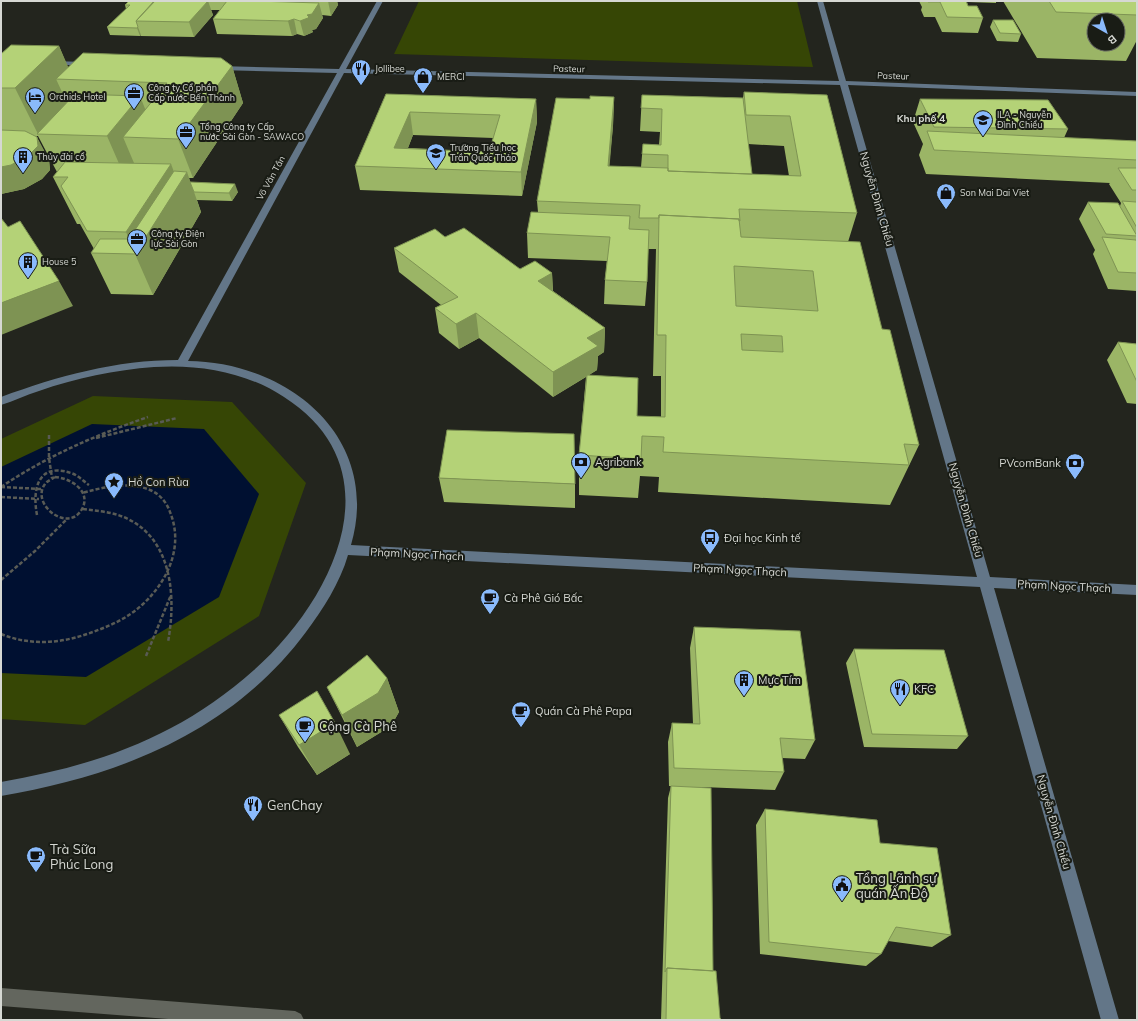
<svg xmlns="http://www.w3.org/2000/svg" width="1138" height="1021" font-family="Mulish,sans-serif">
  <rect width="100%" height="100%" fill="#23251e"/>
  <path fill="#364605" d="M419 1H797L813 67 394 54Z
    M93 396 232 402 306 483 259 616 85 725 1 719V439Z"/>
  <path fill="#001031" d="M92 424 204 429 259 494 219 597 86 677 1 673V467Z"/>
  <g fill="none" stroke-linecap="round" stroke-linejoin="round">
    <path stroke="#595b55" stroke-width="2.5" stroke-dasharray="4 2" stroke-linecap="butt" d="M49 435V458L52 478
      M96 438 177 418
      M55 477C70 478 92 491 82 509 68 534 30 504 45 484 47 481 52 479 55 477Z
      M1 487C47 456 96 435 148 417
      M1 487 42 489
      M1 497 39 499
      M83 509C98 511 114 512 128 519 173 541 176 599 168 642
      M37 515C32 489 38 462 71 473 78 475 83 481 89 485
      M1 580 35 551 67 519
      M1 634C28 645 56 644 84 635 105 628 126 620 143 604 168 581 184 546 170 512 167 503 160 494 150 490 129 481 104 487 82 493
      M146 656 171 595"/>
    <path fill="#63665e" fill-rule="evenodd" d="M1 988 295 1011 301 1014 304 1020H181L1 1006Z"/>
    <path fill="#637688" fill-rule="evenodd" d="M377 1H383L346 69 839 81 817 1H823L846 81 1137 92V96L848 85 990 577 1137 585V595L994 588 1119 1020H1101L980 587 348 555C340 583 323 609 306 632 232 732 119 776 1 796V782C98 765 179 737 254 670 333 600 398 470 284 397 246 372 199 364 154 367 115 370 76 378 39 391 26 395 14 401 1 405V397C58 376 116 360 178 360L337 73 218 70 215 68 218 66 339 69ZM344 73 840 85 977 577 351 545C382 438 289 362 188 361Z
      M50 61 88 62 91 64 88 66 48 64 47 63Z"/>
  </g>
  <path fill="#9bb566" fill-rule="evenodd" d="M147 1H337L338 5 331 16 322 15 323 18 316 29 312 30 313 32 311 33 304 36 297 34 292 36 217 34 213 19 220 10H211L213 15 194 37 141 36V35L140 36 110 35 107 27 126 9 125 5Z
    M919 1H996V3L967 2 968 6 983 18 978 33 942 32 935 17H924L921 10 922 7Z
    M1003 1H1137V40L1126 61 1037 58ZM1094 20H1118V44H1094Z
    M993 20 1021 34 1018 42 997 41 990 27Z
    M59 46 68 68 232 66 243 103 193 178H189L190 182 238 192 232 201 197 200 201 212 153 295 111 294 91 253 94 249 80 224H77L53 177 57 172 38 136H36L49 160 50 170 42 179 24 189 1 194V54Z
    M744 92 827 95 857 213 848 242 882 329 919 445 890 505 658 492 659 477 640 476 638 498 579 495V455L586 377 553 397 479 338 459 349 439 333 435 308 441 305 399 272 394 248 445 237 520 269 552 273 553 291 605 328 604 352 598 356 597 370 589 375 637 416 661 417V376H653L656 249H648L647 282 645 306 604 304 605 280 607 261 528 258 527 233 538 212 537 201 590 99 614 97 613 126 609 166 641 167 643 144 659 145 660 132 640 131 642 95 743 98ZM748 144 784 146 789 176 752 174Z
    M386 94 536 99 537 122 522 196 360 190 355 166ZM413 135 493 138 489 152 408 148Z
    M920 99 1068 129 1064 138 1137 141V291L1108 289 1093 254 1095 250 1079 219 1088 202 1120 206 1121 203 1109 184 1110 183 926 174 919 155 923 144 913 122Z
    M1118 342 1137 344V404L1127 403 1107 360Z
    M439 478 575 484V508L444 502Z
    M694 627 815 740 805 759 782 758 784 772 775 790 702 787 713 971 720 1018 722 1020H661L668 798 671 786H669L668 742 672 723 693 724 690 648Z
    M854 649 968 736 957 749 864 747 846 663Z
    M387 678 399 712 391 726 357 747 327 687Z
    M279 715 350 754 317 775 298 747Z
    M765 809 880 843 951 935 932 947 888 941 881 954 866 966 760 954 756 825Z"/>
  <path fill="#7e9353" d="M208 1 213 15 194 37 189 22Z
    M328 1H337L338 5 331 16Z
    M319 3 323 18 316 29 312 30 313 32 311 33 304 36 300 21 307 15Z
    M294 19 297 34 292 36 288 21Z
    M138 27 141 35 140 36 137 28Z
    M59 46 74 80 56 79 68 105 38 134 15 88Z
    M232 66 243 103 193 178 178 139Z
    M140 96 155 134 123 137 134 163 124 175 107 136Z
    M614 97 613 126 607 196 608 166Z
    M536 99 537 122 522 196 521 172Z
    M410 112 413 135 400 168 394 148Z
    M37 137 49 160 50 170 42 179 24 189 1 194V167Z
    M171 164 179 185 187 172 201 212 153 295 135 254V253L126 232Z
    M235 184 238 192 232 201 229 193Z
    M552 273 553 298 538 281Z
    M59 281 73 306 1 335V303Z
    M476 313 479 338 459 349 456 324Z
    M605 328 604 352 598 356 597 370 553 397V372L587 338Z
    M387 678 399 712 391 726 357 747 342 715Z
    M335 723 350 754 317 775 299 745Z"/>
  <path fill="#b4d277" stroke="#7e9353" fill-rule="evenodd" d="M129 1H154L136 21 138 27 137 28 107 27 130 5H125Z
    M155 1H208L189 22 136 21Z
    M227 1H255L319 3 312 14 307 15 309 17 308 18 300 21 294 19 288 21 213 19Z
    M928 1H966L968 6H977L983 18 947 17 940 2H928Z
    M1049 1H1137V15L1056 12Z
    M993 20H1013L1021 34 1000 33Z
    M11 45 59 46 15 88H1V54Z
    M83 53 221 58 232 66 178 139 123 137 167 83 56 79Z
    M744 92 827 95 857 213 739 209 740 221H739V219L659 215V218H639L640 205 537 201 556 98 590 99V96L614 97 608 166 668 168V171L801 176 790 116 746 115Z
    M75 94 140 96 107 136 37 134Z
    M386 94 536 99 521 172 355 166ZM410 112 500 115 489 152 394 148Z
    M642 95 743 98 752 174 668 171V155L642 154 643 144 661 145 662 109 641 108Z
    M920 99 1048 100 1068 129 934 127Z
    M1 130 25 131 37 137 38 146 29 155 11 165 1 167Z
    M927 131 1137 141V160L934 150Z
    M65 162 171 164 126 232 87 231 61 186 68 177H53Z
    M1118 168H1137V190H1132Z
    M174 171 187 172 135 254 91 253 100 239H129Z
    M190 182 235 184 229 193 194 192Z
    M1122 201 1136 202 1137 203V228Z
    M1088 202 1118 203 1137 236 1106 234Z
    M531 212 630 216 629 229 649 230 647 282 605 280 610 237 527 233Z
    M659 215 739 219 741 237 860 242 882 329 890 330 919 445 904 444 909 465 663 452 664 437 642 436 641 459 579 455 587 375 638 378 637 416 665 417 666 335H657ZM734 266 813 271 818 311 736 306ZM741 334 782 336 783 352 742 350Z
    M1 218 8 227 20 221 59 281 1 303Z
    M464 228 520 269 535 261 552 273 538 281 605 328 587 338 598 346 553 372 476 313 456 324 435 308 458 297 394 248 435 229 445 237Z
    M1102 237 1136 240 1137 242V273L1118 272Z
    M1118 342 1137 344V382Z
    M447 430 574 434 575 484 439 478Z
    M694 627 800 631 815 740 780 738 784 772 674 768 672 723 700 724Z
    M854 649 944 650 968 736 872 734Z
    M367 655 387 678 378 693 342 715 327 687Z
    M317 691 335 723 299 745 279 715Z
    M671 786 711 788 713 971 667 968 665 972Z
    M765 809 877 820 880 843 937 848 951 935 896 927 881 954 769 942Z
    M667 968 716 971 720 1018 722 1020H666Z"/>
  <defs>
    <symbol id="restaurant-pin" viewBox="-11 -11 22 30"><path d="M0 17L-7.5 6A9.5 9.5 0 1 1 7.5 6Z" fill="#8abafc" stroke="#191c15"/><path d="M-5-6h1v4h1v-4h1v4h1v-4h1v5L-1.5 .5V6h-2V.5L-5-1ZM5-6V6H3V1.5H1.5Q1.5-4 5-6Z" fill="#111"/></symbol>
    <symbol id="shop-pin" viewBox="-11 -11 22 30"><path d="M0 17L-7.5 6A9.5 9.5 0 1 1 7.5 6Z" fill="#8abafc" stroke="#191c15"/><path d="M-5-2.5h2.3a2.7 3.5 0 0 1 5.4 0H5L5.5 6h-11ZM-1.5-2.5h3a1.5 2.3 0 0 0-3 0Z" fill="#111"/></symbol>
    <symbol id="office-pin" viewBox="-11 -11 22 30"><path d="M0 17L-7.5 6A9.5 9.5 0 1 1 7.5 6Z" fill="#8abafc" stroke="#191c15"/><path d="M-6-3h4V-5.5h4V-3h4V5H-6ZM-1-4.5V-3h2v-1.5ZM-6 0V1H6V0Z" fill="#111"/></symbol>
    <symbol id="hotel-pin" viewBox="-11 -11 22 30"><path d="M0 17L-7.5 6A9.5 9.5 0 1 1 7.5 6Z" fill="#8abafc" stroke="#191c15"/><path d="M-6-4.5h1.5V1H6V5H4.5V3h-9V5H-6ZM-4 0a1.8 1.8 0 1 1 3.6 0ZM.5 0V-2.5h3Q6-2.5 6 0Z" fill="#111"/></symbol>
    <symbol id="school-pin" viewBox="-11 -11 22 30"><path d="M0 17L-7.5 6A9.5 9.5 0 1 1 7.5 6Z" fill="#8abafc" stroke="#191c15"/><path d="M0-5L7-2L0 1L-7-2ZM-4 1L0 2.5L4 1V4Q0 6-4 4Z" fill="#111"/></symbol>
    <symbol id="building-pin" viewBox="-11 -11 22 30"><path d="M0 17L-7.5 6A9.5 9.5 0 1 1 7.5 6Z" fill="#8abafc" stroke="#191c15"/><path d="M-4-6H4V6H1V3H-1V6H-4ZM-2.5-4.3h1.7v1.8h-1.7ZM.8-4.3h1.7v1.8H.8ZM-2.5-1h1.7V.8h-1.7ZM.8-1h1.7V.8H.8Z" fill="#111"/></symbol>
    <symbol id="bank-pin" viewBox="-11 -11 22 30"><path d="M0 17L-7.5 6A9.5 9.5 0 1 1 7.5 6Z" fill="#8abafc" stroke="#191c15"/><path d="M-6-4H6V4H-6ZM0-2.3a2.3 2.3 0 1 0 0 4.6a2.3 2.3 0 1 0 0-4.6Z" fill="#111"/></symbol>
    <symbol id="sight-pin" viewBox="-11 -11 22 30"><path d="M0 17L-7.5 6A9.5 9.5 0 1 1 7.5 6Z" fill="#8abafc" stroke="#191c15"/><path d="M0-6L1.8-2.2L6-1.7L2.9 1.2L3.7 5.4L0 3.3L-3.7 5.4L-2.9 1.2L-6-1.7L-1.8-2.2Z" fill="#111"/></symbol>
    <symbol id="bus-pin" viewBox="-11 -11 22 30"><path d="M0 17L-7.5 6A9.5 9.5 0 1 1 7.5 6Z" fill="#8abafc" stroke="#191c15"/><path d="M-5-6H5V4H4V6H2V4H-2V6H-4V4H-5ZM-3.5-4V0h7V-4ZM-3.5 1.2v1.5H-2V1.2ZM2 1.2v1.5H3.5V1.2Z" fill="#111"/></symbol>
    <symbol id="cafe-pin" viewBox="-11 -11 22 30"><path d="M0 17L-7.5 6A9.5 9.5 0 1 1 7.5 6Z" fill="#8abafc" stroke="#191c15"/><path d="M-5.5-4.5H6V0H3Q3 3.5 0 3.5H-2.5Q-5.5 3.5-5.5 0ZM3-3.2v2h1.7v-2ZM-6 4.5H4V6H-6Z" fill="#111"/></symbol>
    <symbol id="civic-pin" viewBox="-11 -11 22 30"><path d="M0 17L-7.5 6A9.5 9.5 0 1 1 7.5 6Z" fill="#8abafc" stroke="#191c15"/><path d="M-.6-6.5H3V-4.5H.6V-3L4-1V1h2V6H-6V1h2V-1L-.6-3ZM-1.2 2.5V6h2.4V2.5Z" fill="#111"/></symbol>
  </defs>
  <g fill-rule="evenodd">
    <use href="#restaurant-pin" x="350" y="58" width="22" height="30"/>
    <use href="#shop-pin" x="412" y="66" width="22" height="30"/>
    <use href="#office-pin" x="123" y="82" width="22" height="30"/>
    <use href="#hotel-pin" x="24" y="86" width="22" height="30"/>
    <use href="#school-pin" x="972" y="109" width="22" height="30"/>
    <use href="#office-pin" x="175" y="121" width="22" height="30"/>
    <use href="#school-pin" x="425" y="142" width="22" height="30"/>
    <use href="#building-pin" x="12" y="146" width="22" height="30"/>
    <use href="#shop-pin" x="935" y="182" width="22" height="30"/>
    <use href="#office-pin" x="126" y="228" width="22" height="30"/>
    <use href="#building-pin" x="17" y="251" width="22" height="30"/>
    <use href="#bank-pin" x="570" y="451" width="22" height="30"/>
    <use href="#bank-pin" x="1064" y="452" width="22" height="30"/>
    <use href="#sight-pin" x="103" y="471" width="22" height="30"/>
    <use href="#bus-pin" x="699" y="527" width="22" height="30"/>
    <use href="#cafe-pin" x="479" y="587" width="22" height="30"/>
    <use href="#building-pin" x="733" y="669" width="22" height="30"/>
    <use href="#restaurant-pin" x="889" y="678" width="22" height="30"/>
    <use href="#cafe-pin" x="510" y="700" width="22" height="30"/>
    <use href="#cafe-pin" x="294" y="715" width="22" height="30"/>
    <use href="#restaurant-pin" x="242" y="794" width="22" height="30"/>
    <use href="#cafe-pin" x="25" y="845" width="22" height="30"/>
    <use href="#civic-pin" x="831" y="874" width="22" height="30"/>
  </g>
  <g text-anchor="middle" stroke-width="4" stroke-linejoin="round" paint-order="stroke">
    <g font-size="9" fill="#d6d8d3" stroke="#191c15" text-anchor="start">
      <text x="375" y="72">Jollibee</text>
      <text x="437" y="80">MERCI</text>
      <text x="148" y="91">Công ty Cổ phần<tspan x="148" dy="10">Cấp nước Bến Thành</tspan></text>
      <text x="49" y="100">Orchids Hotel</text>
      <text x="997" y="118">ILA - Nguyễn<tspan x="997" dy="10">Đình Chiểu</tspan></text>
      <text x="200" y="130">Tổng Công ty Cấp<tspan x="200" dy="10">nước Sài Gòn - SAWACO</tspan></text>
      <text x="450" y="151">Trường Tiểu học<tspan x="450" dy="10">Trần Quốc Thảo</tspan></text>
      <text x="37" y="160">Thủy đài cổ</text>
      <text x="960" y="196">Son Mai Dai Viet</text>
      <text x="151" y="237">Công ty Điện<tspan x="151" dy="10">lực Sài Gòn</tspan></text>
      <text x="42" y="265">House 5</text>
    </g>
    <g font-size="9" fill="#d6d8d3" stroke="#191c15">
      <text transform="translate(569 69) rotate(1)" y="3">Pasteur</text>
      <text transform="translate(893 76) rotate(2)" y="3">Pasteur</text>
      <text transform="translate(271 178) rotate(-61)" y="3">Võ Văn Tần</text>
    </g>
    <g font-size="10" font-weight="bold" fill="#d6d8d3" stroke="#191c15">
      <text x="921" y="122">Khu phố 4</text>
    </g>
    <g font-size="11" fill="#d6d8d3" stroke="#191c15">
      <text transform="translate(877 199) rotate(74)" y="4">Nguyễn Đình Chiểu</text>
      <text transform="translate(966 510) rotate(74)" y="4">Nguyễn Đình Chiểu</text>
      <text transform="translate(417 554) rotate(3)" y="4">Phạm Ngọc Thạch</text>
      <text transform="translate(740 570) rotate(3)" y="4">Phạm Ngọc Thạch</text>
      <text transform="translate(1064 586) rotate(3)" y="4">Phạm Ngọc Thạch</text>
      <text transform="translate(1054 822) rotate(74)" y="4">Nguyễn Đình Chiểu</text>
    </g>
    <g font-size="11" fill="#d6d8d3" stroke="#191c15" text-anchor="start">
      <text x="595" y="466">Agribank</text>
      <text x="1061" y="467" text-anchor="end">PVcomBank</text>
      <text x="128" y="486">Hồ Con Rùa</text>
      <text x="724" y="542">Đại học Kinh tế</text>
      <text x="504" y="602">Cà Phê Gió Bấc</text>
      <text x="758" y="684">Mực Tím</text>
      <text x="914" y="693">KFC</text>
      <text x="535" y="715">Quán Cà Phê Papa</text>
    </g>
    <g font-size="13" fill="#d6d8d3" stroke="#191c15" text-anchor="start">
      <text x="319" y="731">Cộng Cà Phê</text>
      <text x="267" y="810">GenChay</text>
      <text x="50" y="854">Trà Sữa<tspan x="50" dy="15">Phúc Long</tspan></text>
      <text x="856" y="883">Tổng Lãnh sự<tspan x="856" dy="15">quán Ấn Độ</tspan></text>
    </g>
  </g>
  <rect width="1138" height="1021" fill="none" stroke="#d6d8d3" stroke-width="4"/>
  <g transform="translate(1106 32) rotate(141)"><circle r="19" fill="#191c15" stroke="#656761"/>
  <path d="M0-3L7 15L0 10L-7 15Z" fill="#8abafc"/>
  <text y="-6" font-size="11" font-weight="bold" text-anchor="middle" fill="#d6d8d3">B</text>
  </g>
</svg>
